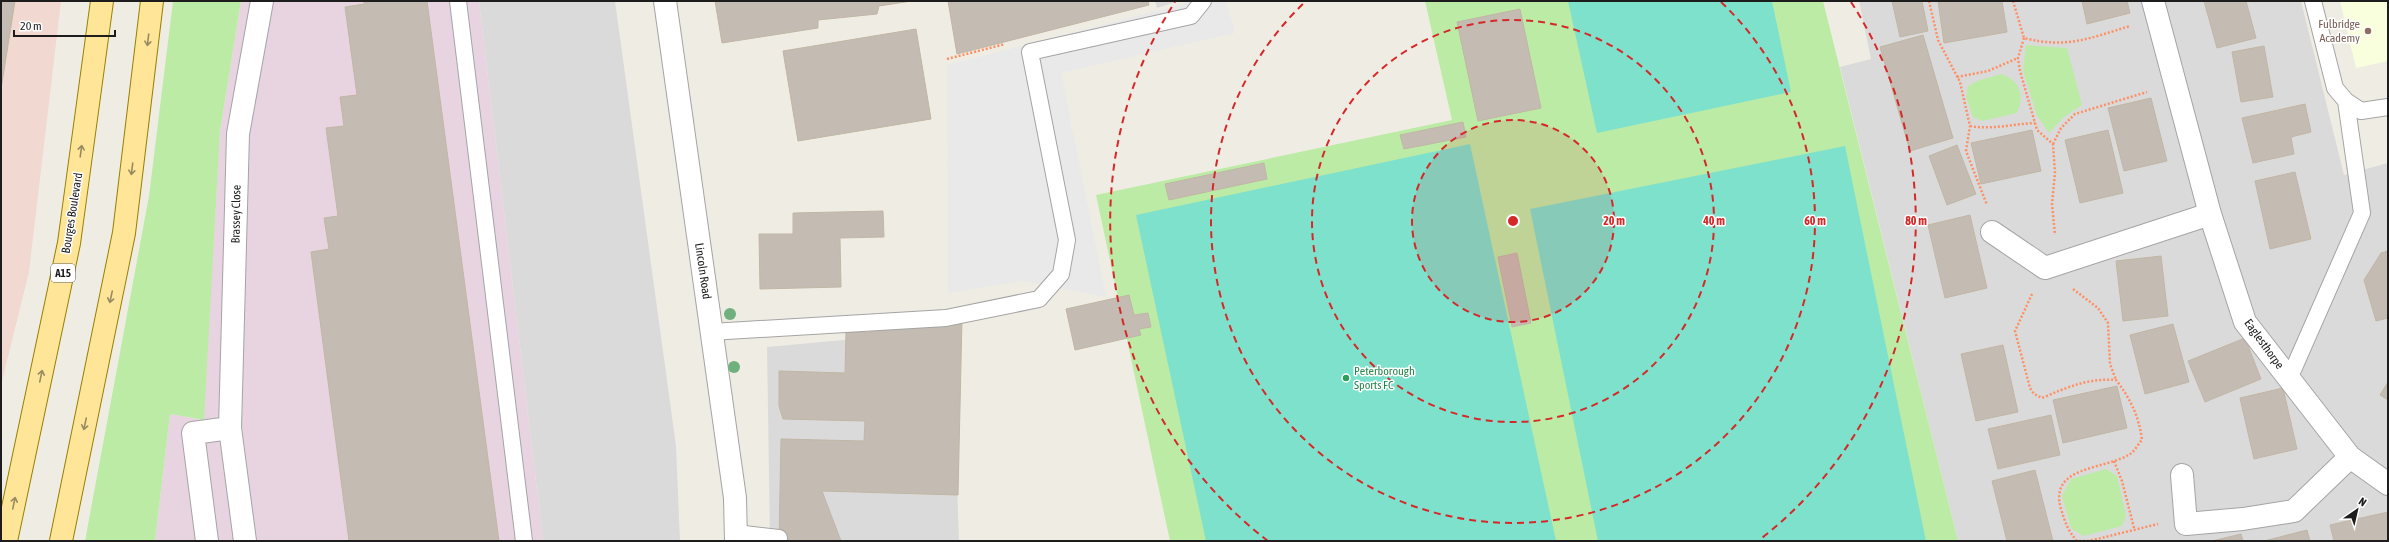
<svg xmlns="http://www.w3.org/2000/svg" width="2389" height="542" font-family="'Asap Condensed',sans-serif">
  <rect width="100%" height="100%" fill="#efede3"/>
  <path fill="#dbdada" d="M479 1H615L676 446 680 541H543Z
    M1155 1H1179L1157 8Z
    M1859 1H2301L2344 175 2388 163V541H1958L1840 67 1871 59Z
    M952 330 959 541H770L767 347Z"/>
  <path fill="#f1d8d1" d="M1 1H61L29 272 1 385Z"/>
  <path fill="#e8d4e1" d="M241 1H479L543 541H155L170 414 203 420 220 131Z"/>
  <path fill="#f9ffdc" d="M2340 1H2388V61L2356 68Z"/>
  <path fill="#bceba6" d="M173 1H241L220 131 204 420 170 414 155 541H85L149 196Z
    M1425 1H1823L1958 541H1170L1096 195 1452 120Z
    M2026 45 2067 48 2082 105 2064 117 2049 133 2037 116 2023 71Z
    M2001 74C2020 80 2025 95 2017 113L1982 121 1973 117 1966 97 1968 86 1977 81Z
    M2106 469 2117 476 2126 515 2122 526 2083 536 2071 528 2062 496 2071 479Z"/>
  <path fill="#7ee1cc" d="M1568 1H1772L1791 92 1597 133Z
    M1470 144 1556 541H1206L1136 215Z
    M1845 146 1926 541H1598L1530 209Z"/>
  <path fill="#e9e9e9" d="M1195 1H1226L1235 33 1061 73 1106 297 1023 281 948 293 947 65Z"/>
  <path fill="#c4bcb2" stroke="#c1b6a5" d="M1 1H15L1 89Z
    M364 1H427L499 541H349L311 252 329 249 324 218 338 216 326 128 344 126 340 97 357 95 345 7 364 4Z
    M715 1H912L879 6 877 14 818 20V28L722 43Z
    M948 1H1148L1149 5 957 54Z
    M1892 1H1922L1928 31 1900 37Z
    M1938 1H2002L2007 32 1944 43Z
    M2082 1H2127L2130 13 2087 24Z
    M2204 1H2246L2256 38 2217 48Z
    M1520 9 1541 108 1478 121 1457 22Z
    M916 29 931 119 798 141 783 51Z
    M1923 35 1953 138 1910 151 1880 47Z
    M2264 46 2273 97 2241 102 2232 52Z
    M2151 98 2167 161 2124 171 2108 108Z
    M2305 104 2311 132 2291 137 2294 154 2253 163 2242 118Z
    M1463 122 1466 137 1404 149 1400 135Z
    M2032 130 2041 171 1981 184 1971 143Z
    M2108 130 2123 193 2080 203 2065 140Z
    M1957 145 1976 194 1947 205 1929 156Z
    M1264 163 1267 179 1169 200 1165 184Z
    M2295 172 2311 239 2270 249 2255 181Z
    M883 211 884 237 840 238 841 287 760 289 759 234H793V213Z
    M1970 215 1987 288 1945 298 1928 225Z
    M2388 251V318L2376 321 2364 280 2381 253Z
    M1517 253 1531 323 1512 327 1498 257Z
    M2161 256 2168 316 2123 321 2116 261Z
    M1129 295 1134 315 1148 313 1151 327 1139 329 1141 335 1075 350 1066 309Z
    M962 319 958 495 822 491 841 541H779L781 439 864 441 865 421 783 419 779 406V371L845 373 846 332H871V324Z
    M2173 324 2189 382 2145 394 2130 335Z
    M2245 338 2261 379 2205 402 2188 361Z
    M2003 345 2018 412 1976 421 1961 354Z
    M2388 382V400L2380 395Z
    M2117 386 2127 428 2063 443 2053 400Z
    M2283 388 2297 449 2254 459 2240 398Z
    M2051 415 2060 455 1998 469 1988 429Z
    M2035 470 2053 541H2007L1992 481Z
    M2388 512V541H2334L2330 525Z
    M2307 530 2310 541H2264Z
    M2241 534 2243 541H2212Z"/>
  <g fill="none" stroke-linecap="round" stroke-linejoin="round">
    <defs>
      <path id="service" d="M458 1 524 541
        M2313 1 2335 88 2346 101 2361 111 2388 107
        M711 332 946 318 1039 299 1061 274 1067 240 1030 52 1191 16 1203 1
        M2289 379 2362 213 2346 101
        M736 533 779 538"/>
      <path id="minor" d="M2153 1 2210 214 2245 322 2350 457 2388 484
        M1992 232 2045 268 2210 214
        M2182 475 2186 524 2243 519 2294 511 2350 457
        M207 541 193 433 230 428
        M245 541 230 428 238 134 262 1"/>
      <path id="tertiary" d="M665 1 735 498 736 541"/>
      <path id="primary" d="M6 541 69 243 102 1
        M61 541 124 233 152 1"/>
    </defs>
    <use href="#service" stroke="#a4a4a4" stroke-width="18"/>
    <use href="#minor" stroke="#a4a4a4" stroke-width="24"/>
    <use href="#tertiary" stroke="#a4a4a4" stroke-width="24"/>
    <use href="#primary" stroke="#977f00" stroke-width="24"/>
    <path stroke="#fe8f64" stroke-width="2.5" stroke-dasharray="2 2" stroke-linecap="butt" d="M1929 1 1938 40 1960 82 1970 126 1966 151 1987 205
      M2013 1 2024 38C2067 49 2090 38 2130 26
      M2024 38 2018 58 2020 71 2037 130 2053 144 2055 173 2052 204 2055 235
      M947 59 1005 44
      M1957 77 1988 71 2018 58
      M1970 126C1991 130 2013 124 2035 123
      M2053 144 2061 128 2075 114 2147 92
      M2073 289 2098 308 2108 323 2110 364 2116 380
      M2032 294 2015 331 2030 388 2034 394 2042 398C2068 387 2088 378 2116 380 2130 398 2139 416 2142 440 2138 444 2135 451 2130 454 2106 470 2048 465 2061 509 2065 522 2068 531 2077 541H2089L2158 524
      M2114 461 2122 481 2134 528"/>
    <use href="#service" stroke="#fff" stroke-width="16"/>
    <use href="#minor" stroke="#fff" stroke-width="22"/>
    <use href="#tertiary" stroke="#fff" stroke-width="22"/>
    <use href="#primary" stroke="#ffe598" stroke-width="22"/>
  </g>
  <g fill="#70b07c">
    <circle cx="730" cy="314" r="6"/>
    <circle cx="734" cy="367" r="6"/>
  </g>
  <defs><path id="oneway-shaft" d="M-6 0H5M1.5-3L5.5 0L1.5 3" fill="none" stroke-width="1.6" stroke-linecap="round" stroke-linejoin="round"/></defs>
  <g stroke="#998b61">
    <use href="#oneway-shaft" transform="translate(148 40) rotate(97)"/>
    <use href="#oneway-shaft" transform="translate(81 151) rotate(-82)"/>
    <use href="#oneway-shaft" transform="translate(132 169) rotate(97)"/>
    <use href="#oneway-shaft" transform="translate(111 297) rotate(102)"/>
    <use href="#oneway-shaft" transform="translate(41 376) rotate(-78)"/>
    <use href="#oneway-shaft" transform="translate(85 424) rotate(102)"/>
    <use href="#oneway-shaft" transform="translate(14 503) rotate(-78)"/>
  </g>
  <circle cx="1513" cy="221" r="101" fill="#d62828" fill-opacity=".12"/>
  <g fill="none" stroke="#d62828" stroke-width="2" stroke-dasharray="7 5">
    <circle cx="1513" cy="221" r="101"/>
    <circle cx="1513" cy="221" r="201"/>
    <path d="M1721 2A302 302 0 1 1 1305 2"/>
    <path d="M1268 541A403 403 0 0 1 1175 2M1851 2A403 403 0 0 1 1758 541"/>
  </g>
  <circle fill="#8d6e63" stroke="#fff" stroke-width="1.5" cx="2368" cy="31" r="4"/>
  <circle fill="#2e9e5b" stroke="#fff" stroke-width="1.5" cx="1346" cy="378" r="4"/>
  <g text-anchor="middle" stroke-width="3" stroke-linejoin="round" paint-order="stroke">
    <rect fill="#fff" stroke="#616161" stroke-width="1" x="51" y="264" width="24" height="18" rx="3"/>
    <g font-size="11" font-weight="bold" fill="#1d1d1d">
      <text x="63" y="277">A15</text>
    </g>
    <g font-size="12" fill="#785e54" stroke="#fff" text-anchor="end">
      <text x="2360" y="28">Fulbridge<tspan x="2360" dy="14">Academy</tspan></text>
    </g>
    <g font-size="12" fill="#1d1d1d" stroke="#fff">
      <text transform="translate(72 213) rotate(-81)" y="4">Bourges Boulevard</text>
      <text transform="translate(236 214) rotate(-89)" y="4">Brassey Close</text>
      <text transform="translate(703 271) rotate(82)" y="4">Lincoln Road</text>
      <text transform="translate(2264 344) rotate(54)" y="4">Eaglesthorpe</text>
    </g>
    <g font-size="12" fill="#27864d" stroke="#fff" text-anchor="start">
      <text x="1354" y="375">Peterborough<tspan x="1354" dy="14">Sports FC</tspan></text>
    </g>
  </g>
  <circle cx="1513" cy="221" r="6" fill="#d62828" stroke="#fff" stroke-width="2"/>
  <g font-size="12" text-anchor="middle" font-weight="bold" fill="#d62828" stroke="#fff" stroke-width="3" stroke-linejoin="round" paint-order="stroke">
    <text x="1614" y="225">20 m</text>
    <text x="1714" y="225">40 m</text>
    <text x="1815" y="225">60 m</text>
    <text x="1916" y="225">80 m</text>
  </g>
  <rect width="2389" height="542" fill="none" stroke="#1d1d1d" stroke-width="4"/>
  <g transform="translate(2357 510) rotate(34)" stroke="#ffffff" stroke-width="3" paint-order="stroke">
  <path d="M0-3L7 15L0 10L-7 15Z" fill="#1d1d1d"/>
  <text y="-6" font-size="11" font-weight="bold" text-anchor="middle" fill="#1d1d1d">N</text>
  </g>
  <path d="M14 30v6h101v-6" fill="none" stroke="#1d1d1d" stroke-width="2"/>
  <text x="20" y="30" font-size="12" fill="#1d1d1d" stroke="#ffffff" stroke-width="3" paint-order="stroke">20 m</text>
</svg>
